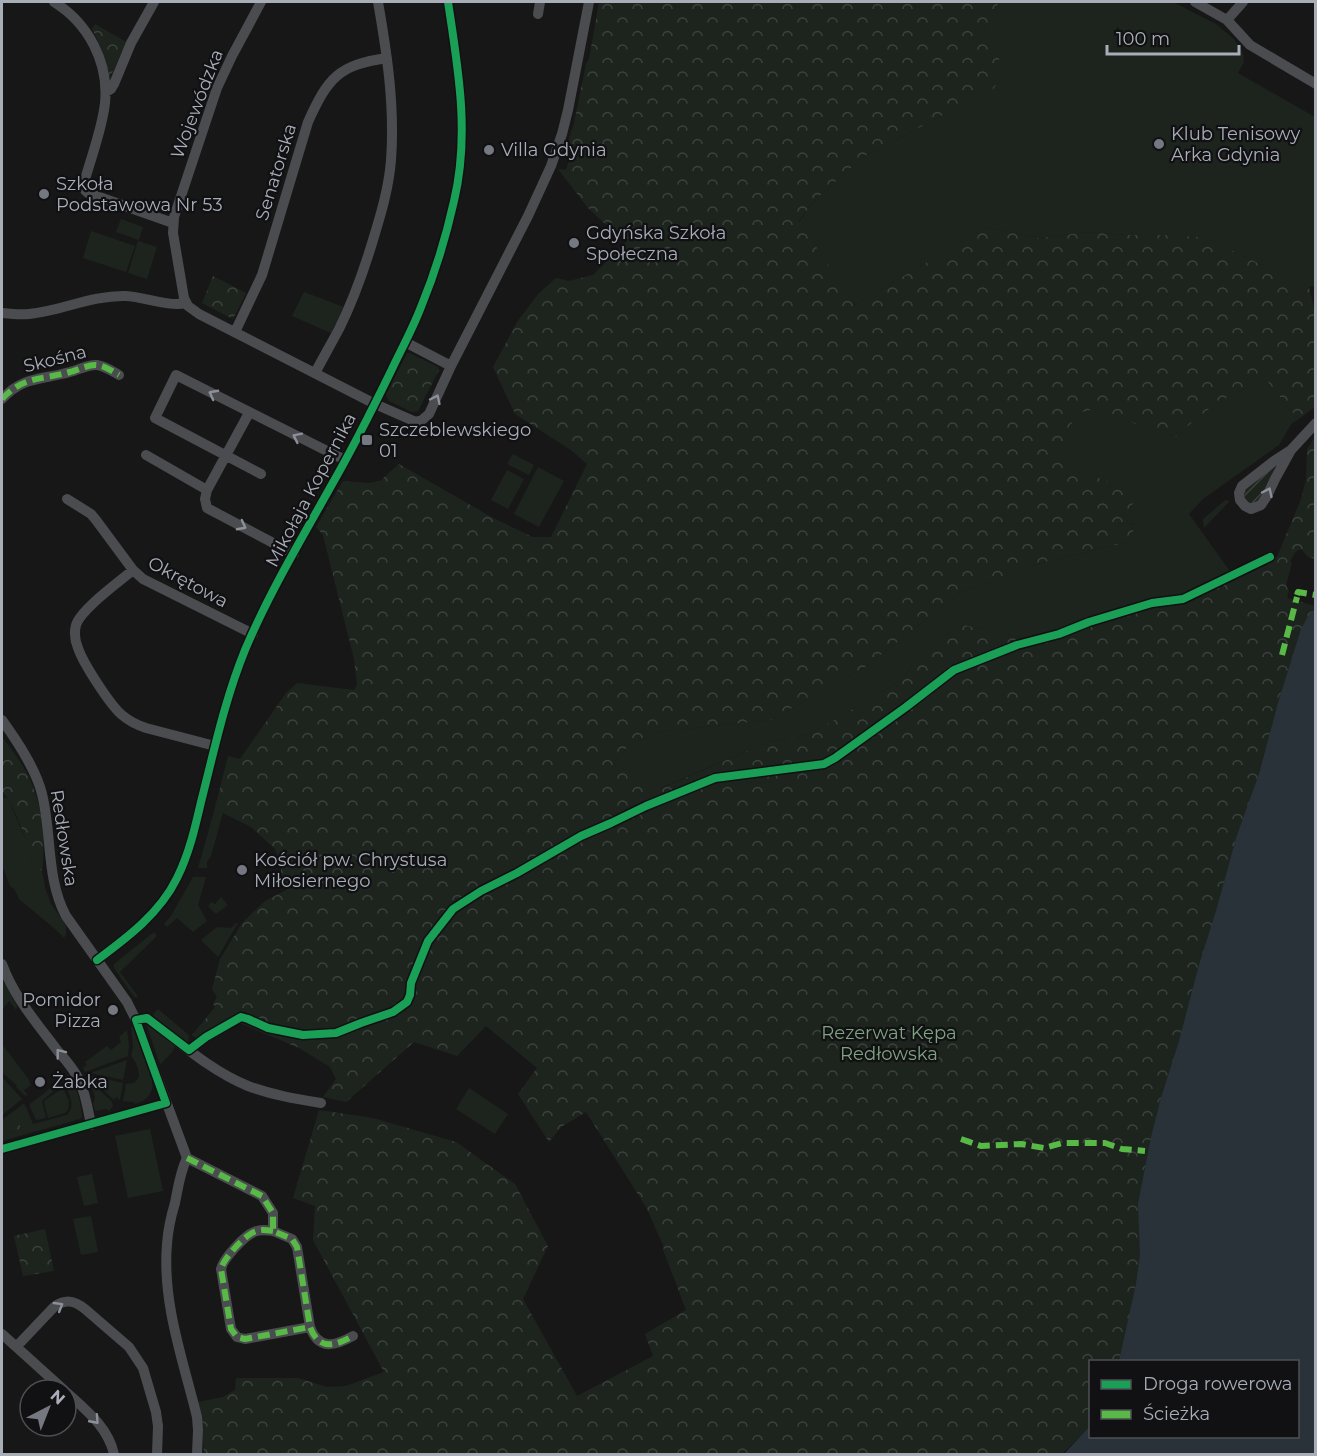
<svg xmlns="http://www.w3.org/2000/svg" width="1317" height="1456" font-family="Montserrat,sans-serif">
  <defs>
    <pattern id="forest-crowns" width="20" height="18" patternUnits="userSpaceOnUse" patternTransform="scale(1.5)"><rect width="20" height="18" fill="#1d241e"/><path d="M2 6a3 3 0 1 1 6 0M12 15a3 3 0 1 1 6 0" fill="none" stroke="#3b413d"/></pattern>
    <pattern id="garden-furrows" width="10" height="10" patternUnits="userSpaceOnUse" patternTransform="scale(1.5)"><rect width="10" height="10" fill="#1d241e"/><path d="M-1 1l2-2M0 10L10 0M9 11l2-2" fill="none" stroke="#3b413d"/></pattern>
  </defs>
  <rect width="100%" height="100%" fill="#171717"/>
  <path fill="#1d241e" d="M999 2H1173L1216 24 1234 39 1243 53 1244 62 1238 73 1315 117 1316 286 1309 287 1203 237 1125 235 1088 232 1039 238 986 227 855 305 799 222 816 199 863 157 993 89 1001 61C996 55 986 46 984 37 982 26 994 11 999 2Z
    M121 219 143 227 139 240 116 232Z
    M91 231 135 246 126 272 83 258Z
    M138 241 157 247 147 279 128 273Z
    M304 292 344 307 331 333 292 316Z
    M1267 381 1294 414 1296 421 1292 423 1279 445 1203 499 1189 514 1232 574 1221 581 1182 597 1145 602 1027 639 964 625 925 645 902 680 809 735 770 741 661 788 613 764 631 743 664 731 771 720 867 666 960 592 1041 563 1128 542 1134 525 1127 523 1135 492 1075 469C1074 468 1070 463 1069 462 1062 448 1067 422 1081 413 1086 410 1093 410 1099 409L1161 433 1163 432 1176 437C1205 410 1229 392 1267 381Z
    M513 454 534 465 529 475 507 464Z
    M538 467 564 481 539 527 514 514Z
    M507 470 524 479 508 509 491 500Z
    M1225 500 1230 501 1204 528 1203 519Z
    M2 797 8 799 26 840 32 861 42 871 45 887 51 904 66 925V934L64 938 55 929 19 899 15 890 10 886 2 865Z
    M214 811 223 813 211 856 207 862V868H198Z
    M193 877H206L198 905 207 921 193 932 177 918 167 927 164 924 171 916Z
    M221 897 228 905 216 914 208 906 211 902 215 904Z
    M236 923H238L218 957 201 940 217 927 231 928Z
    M154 932 157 936 120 972 138 996 136 998 132 994 114 968V964Z
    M2 978 17 1006 16 1010 9 1001 2 1010Z
    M158 1009 189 1035 188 1044 153 1017 154 1013Z
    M133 1026C137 1037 141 1047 145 1057 152 1076 161 1096 135 1104L134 1102 123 1101 126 1084 134 1083 139 1077C139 1070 136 1061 131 1056L133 1047 131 1027Z
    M147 1026H150L175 1045 173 1051 161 1064 159 1062Z
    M127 1030 129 1045 128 1056 85 1072 83 1068 87 1065 85 1062 107 1046 111 1050 121 1042 119 1037Z
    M2 1044 30 1081 29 1082 31 1085 24 1090 28 1096 24 1095 16 1087 17 1086 2 1072Z
    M127 1060 123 1080 91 1073Z
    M68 1075H69C77 1089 81 1101 82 1117L80 1119 2 1141V1136L21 1129 4 1126 2 1128V1120L23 1104 25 1105 33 1124 67 1115C77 1104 68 1092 62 1081Z
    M88 1075 123 1083 120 1100 116 1097 114 1100Z
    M2 1077 22 1099 2 1115Z
    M90 1081 112 1102 113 1106 109 1111 107 1109 95 1111 93 1104 95 1097Z
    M53 1086 56 1089 42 1101 46 1118 36 1120 30 1107V1104Z
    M63 1088 69 1101 68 1110 65 1113 48 1118 44 1102 45 1100Z
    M469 1088 508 1114 495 1134 456 1109Z
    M150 1129 163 1191 128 1198 115 1136Z
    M92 1174 98 1203 84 1206 77 1177Z
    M91 1216 98 1252 81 1255 73 1219Z"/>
  <path fill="url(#forest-crowns)" d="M599 2H999L985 27 984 37 992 51 1001 61V79L993 89 863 157 816 199 799 221 855 305 986 227 1039 238 1088 232 1125 235H1163L1203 237 1309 287 1315 313V407L1296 421 1294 414 1267 381C1229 392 1205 410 1176 437L1163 432 1161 434 1099 409C1093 410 1086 410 1081 413 1067 422 1062 448 1069 461 1070 463 1074 468 1075 469L1136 492 1127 523 1135 526 1128 542 1041 563 960 592 867 666 771 720 664 731 631 743 613 764 662 788 770 741 809 735 902 680 925 645 964 625 1027 639 1145 602 1182 597 1221 581 1265 553 1277 557 1301 499 1306 480 1307 449 1315 437V559L1308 557 1301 549C1294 551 1293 556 1290 562L1292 563 1286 585 1289 591 1287 598 1315 606V645L1145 1267 1123 1361 1090 1362V1427L1062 1454H204L202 1421 198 1402 223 1397 235 1390 236 1378H298L327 1387 346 1386 384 1372 313 1240 315 1206 293 1198 319 1110 373 1118 456 1142 515 1184 548 1246 523 1299 577 1396 653 1356 645 1334 686 1310 664 1252 663 1245 646 1207 586 1112 561 1127 549 1142 518 1094 537 1068 486 1026 457 1056 414 1042 346 1102 323 1097 336 1079 330 1067 299 1048 242 1024H238L204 1045 192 1035 215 1007 213 1004 217 997 212 989 220 959 242 923 265 901 286 890 281 877V864L275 849 251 827 223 813 214 811 228 756 240 759 286 693 297 683 354 690 357 685 354 659 323 535 316 527 343 481 368 483 380 481 399 464 493 518 533 537H551L587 464 571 450 515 414 493 367 517 322 539 293 556 278 569 281 593 275 628 240 604 223 588 208 558 169 566 170 574 147 568 142 574 123 586 64 589 59Z
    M95 24 126 42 110 78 107 77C106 59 100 44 92 29Z
    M213 276 246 293 233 319 202 303Z
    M407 353H409L438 367 439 370 418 411 412 412 389 401 386 395Z
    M2 737C11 749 21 762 28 775 42 803 46 840 42 871L32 861 26 840 17 817 8 799 2 791Z
    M17 1118 21 1129 2 1136V1128L4 1126 3 1123Z
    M45 1229 54 1271 23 1276 14 1236Z"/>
  <path fill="url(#garden-furrows)" d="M1278 462 1261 500 1251 505 1245 501 1244 491Z"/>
  <path fill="#2a3239" d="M1315 610V1454H1064L1090 1426V1436H1298V1362L1119 1361 1136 1284 1140 1255 1138 1204 1151 1137 1161 1098 1179 1041 1199 965 1216 911 1237 835 1259 774 1278 703 1301 629 1310 613Z"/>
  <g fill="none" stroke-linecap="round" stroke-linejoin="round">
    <path stroke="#4b4c50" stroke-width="10" d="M54 2C88 23 109 62 105 103 102 130 91 157 84 183 83 188 84 190 88 193L173 223
      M261 2 232 56 217 88 174 217 173 233 184 298 188 306 199 314 375 404 416 422 422 420 429 414 451 366 528 216 551 166 562 134 568 110 589 2
      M1195 2 1227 20 1250 45 1316 84
      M538 14 540 2
      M1227 20 1243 2
      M106 92 111 89 114 84 131 43 154 2
      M2 313C11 314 20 315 29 314 62 311 91 295 126 296 145 297 168 307 186 303
      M235 332 262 275 308 122C328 78 338 65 387 58
      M405 342 451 366
      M315 373C323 358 331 344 339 329 353 301 364 270 373 240 381 214 389 187 391 160 395 107 387 53 378 2
      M2 399C23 376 42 380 70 372 78 370 89 364 97 365 105 366 112 371 119 375
      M249 413 207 490 205 499 207 508 294 554
      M1291 450 1274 461 1242 486 1239 493 1240 500 1245 506 1251 509 1261 505 1267 496 1275 479 1291 450 1316 423
      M146 455 207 490
      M261 474 155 418 176 375 345 460
      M67 499 91 514 96 520 133 570 143 579 253 634
      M133 570C119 582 81 609 76 625 74 633 75 641 78 648 83 663 110 705 122 715 129 721 137 725 146 728L215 746
      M2 720C17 741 36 769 42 794 52 834 46 879 66 916L127 1002 136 1020 187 1158C180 1172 178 1188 175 1203 171 1216 168 1230 167 1244 162 1303 183 1360 197 1417L198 1430 197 1454
      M97 960C128 937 160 913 177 878 189 854 195 828 201 802 214 751 225 699 245 650 269 593 301 540 331 486 353 448 373 408 392 369 402 348 413 328 421 307 435 273 446 237 454 201 470 134 458 68 448 2
      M2 964C14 997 36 1022 57 1050 65 1059 74 1069 79 1080 86 1094 88 1110 91 1125
      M136 1020 147 1018C179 1042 211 1071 248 1086 272 1095 296 1099 321 1103
      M2 1149 166 1103
      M187 1158 262 1196 273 1213V1231L292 1239 297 1247 310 1327C319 1351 335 1346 353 1336
      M273 1231C266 1230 261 1229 254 1232 244 1236 223 1259 221 1269L231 1329 237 1337 245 1339 310 1327
      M2 1334 64 1390
      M17 1346 54 1307C65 1299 74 1300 85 1309L129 1347 143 1368 156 1412 158 1426 157 1454
      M66 1392C86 1410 108 1427 114 1454"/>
    <path stroke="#58b947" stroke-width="6" stroke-dasharray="12 6" stroke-linecap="butt" d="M2 399C23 376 42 380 70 372 78 370 89 364 97 365 105 366 112 371 119 375
      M1297 595 1298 592 1316 595
      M1282 655 1297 597
      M961 1139 981 1146 1021 1144 1044 1148 1062 1143H1105L1122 1149 1145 1151
      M187 1158 262 1196 273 1213V1231L292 1239 297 1247 310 1327C319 1351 335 1346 353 1336
      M273 1231C266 1230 261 1229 254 1232 244 1236 223 1259 221 1269L231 1329 237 1337 245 1339 310 1327"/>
    <defs>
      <path id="cycleway" d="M97 960C128 937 160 913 177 878 189 854 195 828 201 802 214 751 225 699 245 650 269 593 301 540 331 486 353 448 373 408 392 369 402 348 413 328 421 307 435 273 446 237 454 201 470 134 458 68 448 2
        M2 1149 166 1103 136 1020 147 1018 189 1050 206 1037 241 1017 248 1019 268 1028 303 1035 336 1033 361 1023 393 1012 407 1002 410 995 411 983 428 941 453 909 481 891 517 873 581 836 611 823 646 806 715 778 824 764 835 758 906 707 954 670 1017 645 1059 634 1089 622 1152 603 1183 599 1270 557"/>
    </defs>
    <use href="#cycleway" stroke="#111113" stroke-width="11"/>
    <use href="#cycleway" stroke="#1a9f57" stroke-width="8"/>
  </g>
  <defs><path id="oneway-chevron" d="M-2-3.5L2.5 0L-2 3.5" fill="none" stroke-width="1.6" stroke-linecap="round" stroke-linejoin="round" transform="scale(1.5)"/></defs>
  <g stroke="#8c9099">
    <use href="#oneway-chevron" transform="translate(213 394) rotate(-152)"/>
    <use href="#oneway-chevron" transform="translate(436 399) rotate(-65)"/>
    <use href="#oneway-chevron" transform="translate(297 437) rotate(-154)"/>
    <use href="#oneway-chevron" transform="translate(1268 492) rotate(-65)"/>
    <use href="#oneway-chevron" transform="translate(242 526) rotate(28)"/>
    <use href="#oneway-chevron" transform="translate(60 1053) rotate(-128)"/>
    <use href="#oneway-chevron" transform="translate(59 1306) rotate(-31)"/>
    <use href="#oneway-chevron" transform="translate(95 1420) rotate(48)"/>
  </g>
  <g fill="#757880" stroke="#111113" stroke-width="2">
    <circle cx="1159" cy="144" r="6"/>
    <circle cx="489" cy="150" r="6"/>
    <circle cx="44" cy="194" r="6"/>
    <circle cx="574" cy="243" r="6"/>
    <rect x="361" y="434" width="12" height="12" rx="3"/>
    <circle cx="242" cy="870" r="6"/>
    <circle cx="113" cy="1010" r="6"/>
    <circle cx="40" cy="1082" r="6"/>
  </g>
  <g text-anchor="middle" stroke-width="4.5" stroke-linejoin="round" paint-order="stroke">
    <g font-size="18" fill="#a8adb8" stroke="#111113">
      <text transform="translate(197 104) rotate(-69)" y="6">Wojewódzka</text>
      <text transform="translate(276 172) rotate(-73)" y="6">Senatorska</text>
      <text transform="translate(55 359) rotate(-14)" y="6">Skośna</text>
      <text transform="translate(311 490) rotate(-62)" y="6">Mikołaja Kopernika</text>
      <text transform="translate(188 582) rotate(28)" y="6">Okrętowa</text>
      <text transform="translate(64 838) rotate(81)" y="6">Redłowska</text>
    </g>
    <g font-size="18" fill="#a8adb8" stroke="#111113" text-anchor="start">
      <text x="1171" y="140">Klub Tenisowy<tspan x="1171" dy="21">Arka Gdynia</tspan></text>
      <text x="501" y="156">Villa Gdynia</text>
      <text x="56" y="190">Szkoła<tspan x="56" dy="21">Podstawowa Nr 53</tspan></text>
      <text x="586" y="239">Gdyńska Szkoła<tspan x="586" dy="21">Społeczna</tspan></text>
      <text x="379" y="436">Szczeblewskiego<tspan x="379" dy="21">01</tspan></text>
      <text x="254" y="866">Kościół pw. Chrystusa<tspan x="254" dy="21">Miłosiernego</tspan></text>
      <text x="101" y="1006" text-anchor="end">Pomidor<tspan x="101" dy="21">Pizza</tspan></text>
      <text x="52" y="1088">Żabka</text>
    </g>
    <g font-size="18" fill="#7fa381" stroke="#111113">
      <text x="889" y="1039">Rezerwat Kępa<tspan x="889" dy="21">Redłowska</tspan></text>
    </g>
  </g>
  <rect width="1317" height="1456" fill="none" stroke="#a8adb8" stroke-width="6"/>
  <rect x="1089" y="1360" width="210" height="78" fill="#111113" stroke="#4d4f55" stroke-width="1.5"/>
  <rect x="1101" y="1380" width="30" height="9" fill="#1a9f57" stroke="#4d4f55" stroke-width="1.5"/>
  <text x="1143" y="1390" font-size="18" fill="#a8adb8">Droga rowerowa</text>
  <rect x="1101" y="1410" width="30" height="9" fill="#58b947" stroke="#4d4f55" stroke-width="1.5"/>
  <text x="1143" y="1420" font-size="18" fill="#a8adb8">Ścieżka</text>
  <g transform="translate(48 1408) rotate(42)"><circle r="28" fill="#111113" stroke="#4d4f55" stroke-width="1.5"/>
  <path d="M0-4.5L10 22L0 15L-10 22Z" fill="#757880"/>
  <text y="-9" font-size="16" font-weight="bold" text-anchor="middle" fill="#a8adb8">N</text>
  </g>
  <path d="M1107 45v9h132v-9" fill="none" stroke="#a8adb8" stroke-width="3"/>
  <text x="1116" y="45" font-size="18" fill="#a8adb8" stroke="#111113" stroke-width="4.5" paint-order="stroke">100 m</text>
</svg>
